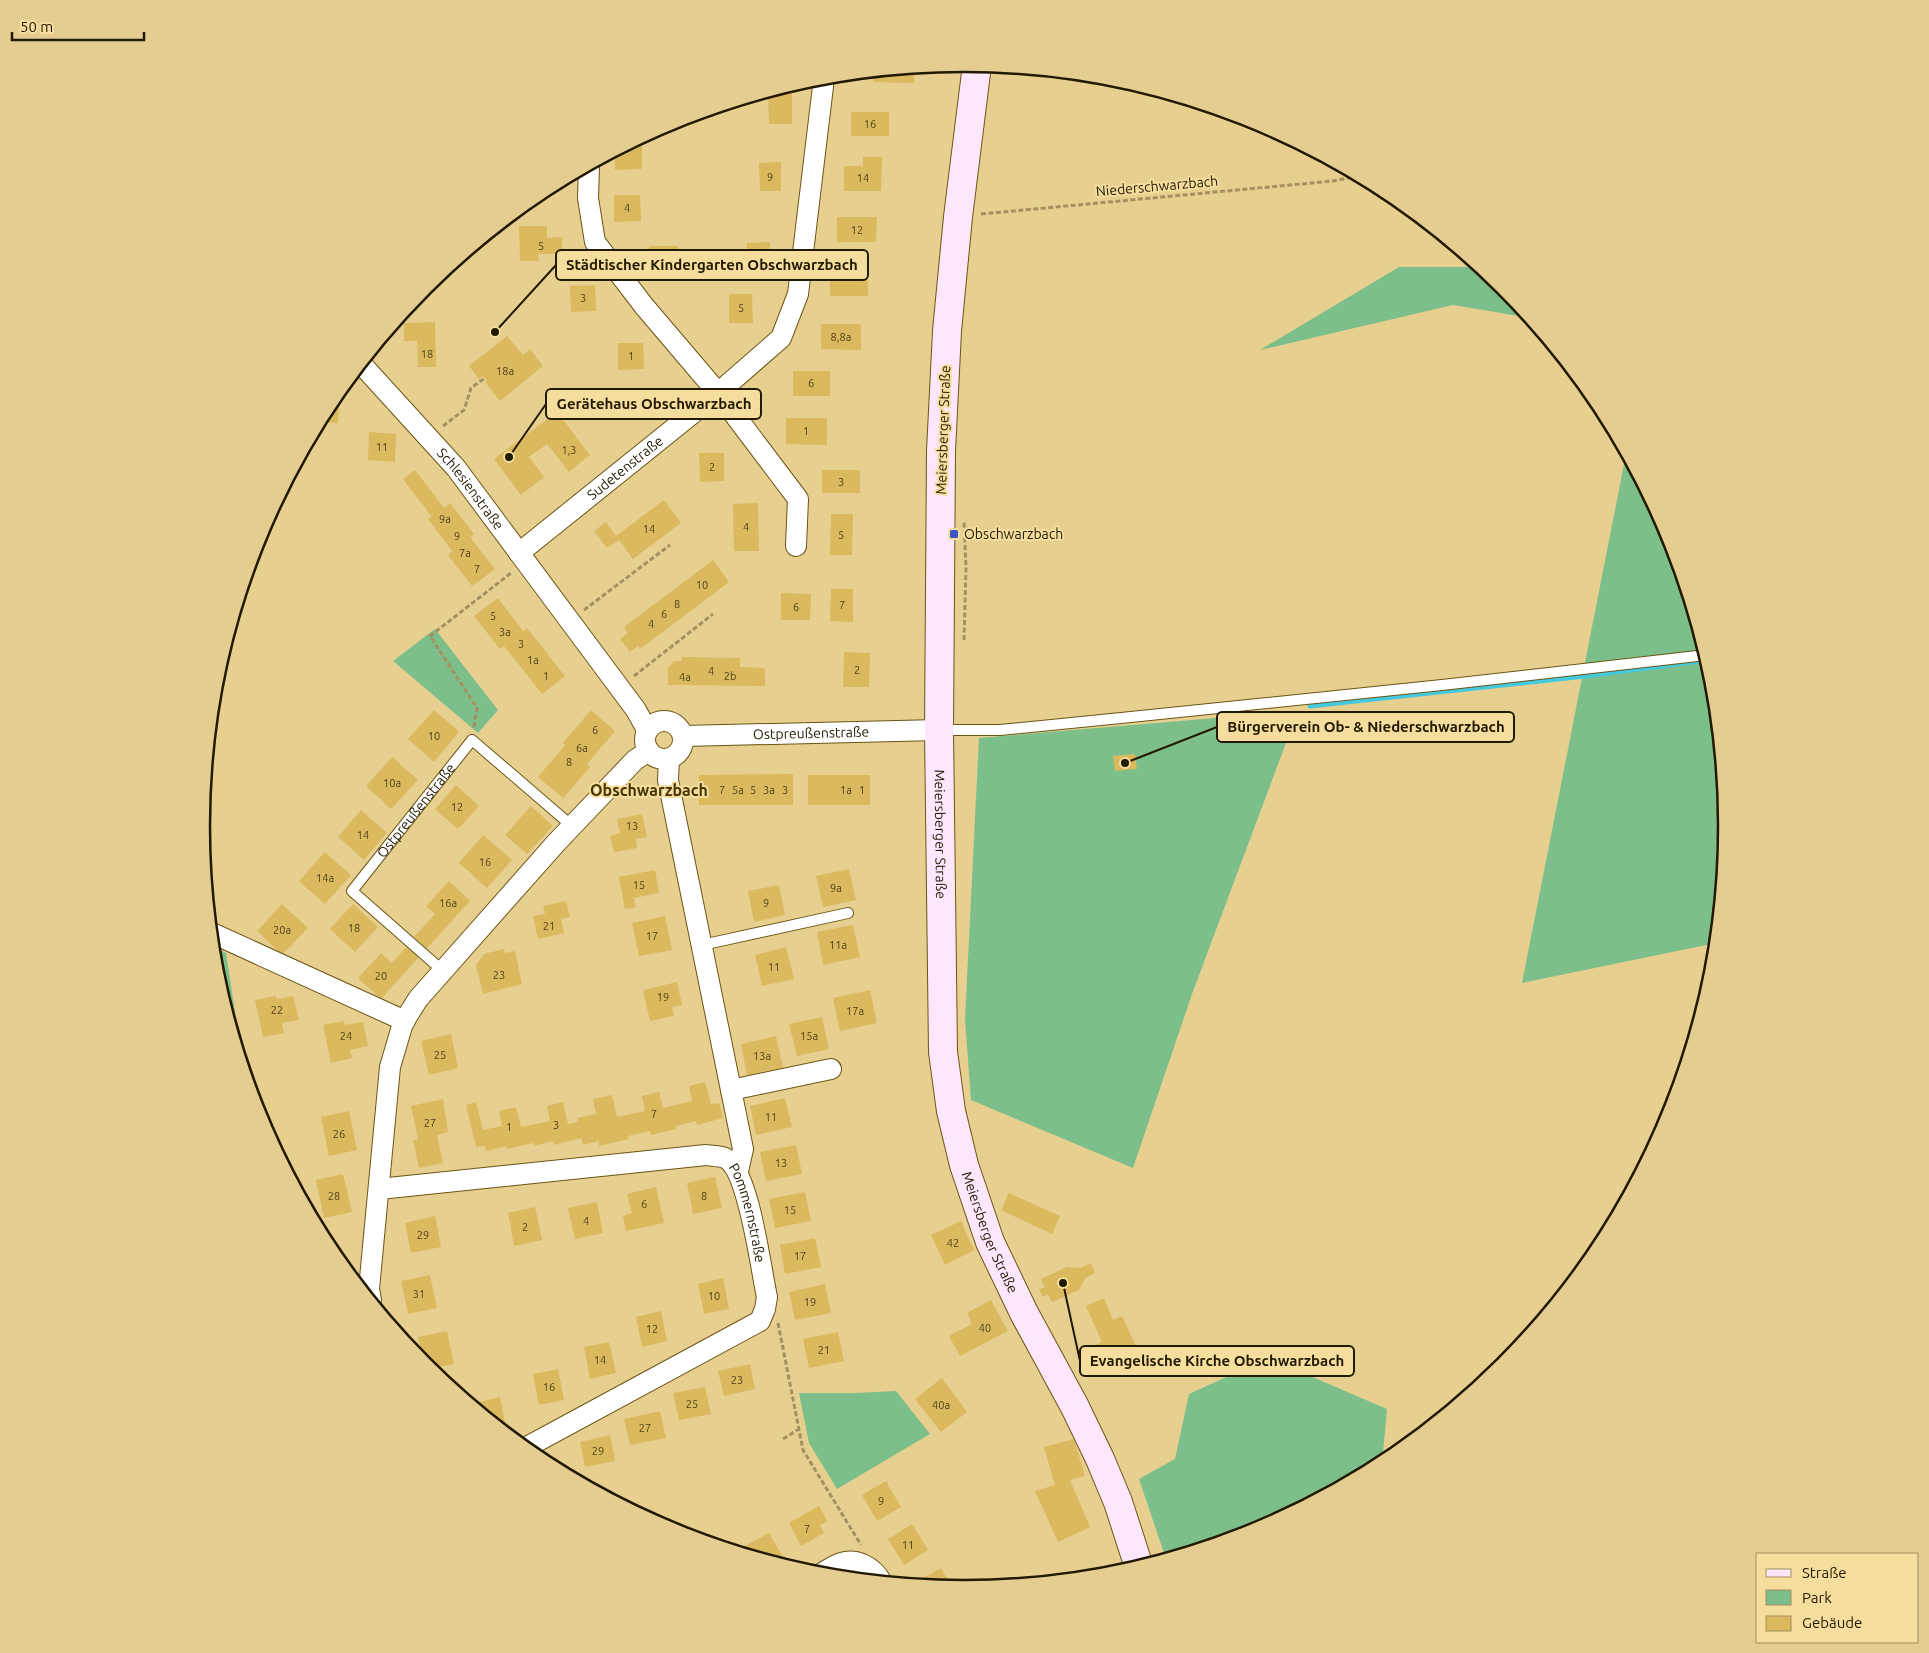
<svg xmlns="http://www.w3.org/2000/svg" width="1929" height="1653" font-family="Ubuntu,sans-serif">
  <rect width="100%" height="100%" fill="#e7cf90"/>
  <path fill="#7dbf8a" d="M1399 267H1479L1504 287 1530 318 1453 305 1260 350Z
    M1626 454 1669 535 1713 678 1727 827 1716 943 1522 983Z
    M435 629 498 710 478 733 393 661Z
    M1298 711 1192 994 1133 1168 971 1100 965 1019 979 738Z
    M214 947 226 953 243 1063 216 975Z
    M1268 1358 1387 1409 1382 1464 1256 1531 1166 1559 1139 1479 1175 1459 1189 1394Z
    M896 1391 930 1434 837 1489 809 1443 799 1393H855Z"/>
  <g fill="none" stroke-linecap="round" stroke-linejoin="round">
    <path stroke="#44c9de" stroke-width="5" d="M1310 706 1585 676 1707 660"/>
  </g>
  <path fill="#dab95f" d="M914 69V83L873 82 874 73Z
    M792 86V124H769L768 93Z
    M851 112H889V136H851Z
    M633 143H642V169L615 170V153Z
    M863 157H882L881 191H844V166H863Z
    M781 162V191H760L759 163Z
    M614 195H640L641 221 614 222Z
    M837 217H877L876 242H837Z
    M519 226H547V238L562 237V254H538L539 261H520Z
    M770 242 771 273H748L747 243Z
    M649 246H678V258H685L686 270 650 271Z
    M853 264H867L868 296H830V272H853Z
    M595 285 596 311 571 312 570 286Z
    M729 294H752L753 323H729Z
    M435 322 436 367H418L417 341H404V323Z
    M821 324H861V350L821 349Z
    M507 336 523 355 530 349 543 366 500 401 485 382 487 380 482 376 479 379 469 366Z
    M618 343H643L644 369 618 370Z
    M793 371H830V396H793Z
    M337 395H340L338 423 320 422Z
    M557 412 590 455 569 472 547 444 529 457 544 477 521 495 494 459Z
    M786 418H827V445L786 444Z
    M369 432 396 434 395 462 368 460Z
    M699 453H724V481L700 482Z
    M415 470 444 508 450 503 474 534 470 537 495 569 472 586 448 555 452 551 428 519 432 517 403 479Z
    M822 470H860V493H822Z
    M664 500 681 523 633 559 619 540 607 548 594 531 606 522 616 536Z
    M758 503 759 551H734L733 504Z
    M831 514H853L852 555H830Z
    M713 560 729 582 640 649 638 646 630 652 620 639 628 633 624 627Z
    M831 589H853V622L830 621Z
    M781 593 811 594 810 620H781Z
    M498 598 523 631 527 628 565 676 542 694 504 646 500 649 474 616Z
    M844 652 870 653 869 687H843Z
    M682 657 740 658V667L765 668V686L668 685V668L674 661H681Z
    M434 710 459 732 434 762 408 739Z
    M591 710 615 731 587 764 590 767 563 798 538 777 565 745 563 743Z
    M1135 754 1137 769 1115 771 1113 756Z
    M392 757 418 780 391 809 366 786Z
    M793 774V805H699V775Z
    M808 775H870V805H808Z
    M456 785 479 806 458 829 435 809Z
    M531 806 553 826 527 854 505 835Z
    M361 810 387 833 364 860 338 837Z
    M642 814 647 837 636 839 637 848 614 852 610 836 620 833 617 819Z
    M483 835 512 860 487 888 459 863Z
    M325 852 351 875 325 904 299 881Z
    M849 869 856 900 823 907 816 876Z
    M655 870 659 893 634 898 636 907 625 909 619 877Z
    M449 881 470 901 426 949 414 937 435 914 426 906Z
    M779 885 785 915 754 922 748 891Z
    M566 901 570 917 561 919 564 933 538 939 533 916 545 914 543 906Z
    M282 904 308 928 282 955 257 931Z
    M353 904 378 927 355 952 330 929Z
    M665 916 672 950 639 956 632 923Z
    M853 925 860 957 823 965 817 932Z
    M408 945 420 956 381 999 358 978 381 953 392 963Z
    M786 947 794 979 762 986 755 955Z
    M504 949 505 953 515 951 522 984 483 994 476 965 484 954Z
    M677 982 682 1005 672 1007 674 1016 650 1021 643 990Z
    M870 990 877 1023 840 1031 833 998Z
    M276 996 277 999 293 996 299 1020 282 1023 284 1033 263 1037 255 1000Z
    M822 1017 829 1049 797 1056 789 1024Z
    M344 1021 345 1025 363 1022 368 1046 350 1050 352 1058 331 1063 323 1025Z
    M451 1034 458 1068 429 1075 421 1041Z
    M776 1036 783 1068 747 1075 741 1044Z
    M705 1082 711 1104 719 1103 723 1118 697 1125 696 1121 676 1126V1129L651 1135 650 1131 628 1136 629 1139 599 1146V1141L583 1145 581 1138 554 1145 553 1141 534 1146 533 1143 507 1149V1146L486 1151 485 1146 476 1147 466 1105 476 1102 483 1130 502 1126 499 1111 516 1107 521 1127 550 1121 547 1106 563 1102 568 1124 578 1122 577 1118 596 1114 593 1099 612 1095 617 1117 645 1111 642 1096 659 1092 663 1108 692 1101 689 1086Z
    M785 1098 792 1127 756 1135 750 1106Z
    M443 1099 448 1132 437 1135 443 1163 419 1168 413 1140 418 1139 411 1106Z
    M349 1111 357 1150 329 1156 321 1117Z
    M796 1145 802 1174 766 1181 760 1152Z
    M343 1174 352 1212 324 1218 316 1180Z
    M715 1177 722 1208 693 1214 687 1183Z
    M656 1187 664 1223 626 1231 623 1216 632 1213 627 1194Z
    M805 1192 811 1221 775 1228 769 1199Z
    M1009 1193 1060 1216 1052 1234 1001 1210Z
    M597 1202 603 1233 575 1239 568 1208Z
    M535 1207 542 1240 514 1246 508 1213Z
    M435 1216 441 1247 411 1253 405 1223Z
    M961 1221 974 1250 945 1265 931 1235Z
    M815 1238 821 1267 785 1274 780 1245Z
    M338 1243 342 1265 327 1245Z
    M1091 1263 1095 1273 1085 1278 1079 1290 1052 1302 1048 1294 1043 1297 1039 1289 1045 1287 1041 1279 1067 1267 1080 1268Z
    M430 1275 437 1308 408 1314 401 1281Z
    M723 1278 729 1309 704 1314 698 1284Z
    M825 1284 831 1313 795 1320 789 1292Z
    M1104 1298 1113 1320 1122 1316 1136 1346 1129 1349 1138 1367 1117 1377 1110 1363 1087 1374 1078 1353 1102 1342 1086 1306Z
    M991 1300 1008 1331 960 1356 949 1336 972 1324 967 1313Z
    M661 1311 667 1341 642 1347 636 1317Z
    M447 1331 454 1364 429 1369 424 1364 418 1337Z
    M838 1332 844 1361 809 1368 803 1339Z
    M609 1342 616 1373 590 1379 584 1347Z
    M750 1364 755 1389 724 1396 718 1371Z
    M558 1369 564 1400 539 1405 533 1374Z
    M942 1378 967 1412 941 1432 915 1399Z
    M705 1387 711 1414 679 1420 673 1393Z
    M500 1397 506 1429H502L476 1408 475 1403Z
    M660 1411 666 1438 630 1445 624 1419Z
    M610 1435 615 1461 585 1467 580 1442Z
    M1074 1439 1085 1476 1070 1480 1090 1527 1058 1542 1035 1491 1055 1485 1044 1447Z
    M886 1481 901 1507 877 1521 862 1495Z
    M819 1506 827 1521 820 1525 824 1533 801 1546 789 1523Z
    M912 1524 928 1550 904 1565 888 1539Z
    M769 1533 784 1559 777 1563 747 1554 743 1547Z
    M941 1568 953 1588 917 1585 916 1582Z"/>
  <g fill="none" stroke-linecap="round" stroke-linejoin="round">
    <defs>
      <g id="service">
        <path d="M940 730H1000L1121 718 1442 685 1706 655"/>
        <path d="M702 945 848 913"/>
        <path id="s1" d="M443 971 352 891 472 740 572 826"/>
      </g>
      <g id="minor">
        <path d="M589 166 588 198 595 242 644 306 718 393 798 499 796 546"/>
        <path id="s2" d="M361 366 365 368 456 468 636 710 647 730"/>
        <path id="s3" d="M519 553 718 393 781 338 798 294 824 78"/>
        <circle cx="664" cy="740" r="19"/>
        <path id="s4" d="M683 736 939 730"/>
        <path d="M669 759 668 780 743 1149 738 1171"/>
        <path d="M212 933 405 1021"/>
        <path d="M731 1090 831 1069"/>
        <path id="s5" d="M379 1189 706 1155C712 1156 720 1156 725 1158 749 1169 761 1271 767 1297L765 1309 760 1321 525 1448"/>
        <path d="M371 1300 369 1289 390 1067 403 1023 418 999 556 843 635 760 649 751"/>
        <path d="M819 1575C826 1571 834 1565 841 1563 857 1558 873 1567 881 1581"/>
      </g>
      <g id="secondary">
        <path id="s6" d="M977 65 958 217 947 331 941 451 939 730 943 1052 951 1111 964 1165 990 1242 1024 1313 1075 1407 1100 1459 1118 1502 1139 1567"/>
      </g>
    </defs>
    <use href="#service" stroke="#6b5514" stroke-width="12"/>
    <use href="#minor" stroke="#6b5514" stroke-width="22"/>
    <use href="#secondary" stroke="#6b5514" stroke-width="30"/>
    <path stroke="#a3915f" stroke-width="3" stroke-dasharray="5 2.5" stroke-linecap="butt" d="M981 214 1333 181 1358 176
      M443 426 464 410 471 388 485 378
      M584 610 670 545
      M964 640 966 568 964 522
      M634 676 713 614
      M474 727 477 708 430 636 511 573
      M778 1323 803 1450 861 1545
      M783 1439 799 1429"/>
    <use href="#service" stroke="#fff" stroke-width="10"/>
    <use href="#minor" stroke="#fff" stroke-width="20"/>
    <use href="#secondary" stroke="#fee6fc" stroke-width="28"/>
  </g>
  <rect fill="#3b53c5" stroke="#f5dd9d" stroke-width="2" x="949" y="529" width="10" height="10" rx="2.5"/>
  <g text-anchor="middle" stroke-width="4" stroke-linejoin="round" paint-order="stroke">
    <g font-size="11" fill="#504118">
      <text x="870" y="128">16</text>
      <text x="770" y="181">9</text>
      <text x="863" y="182">14</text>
      <text x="627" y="212">4</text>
      <text x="857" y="234">12</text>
      <text x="541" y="250">5</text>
      <text x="583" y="302">3</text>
      <text x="741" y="312">5</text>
      <text x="841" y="341">8,8a</text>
      <text x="427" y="358">18</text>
      <text x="631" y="360">1</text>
      <text x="505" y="375">18a</text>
      <text x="811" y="387">6</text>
      <text x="806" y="435">1</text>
      <text x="382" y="451">11</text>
      <text x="569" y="454">1,3</text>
      <text x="712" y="471">2</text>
      <text x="841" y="486">3</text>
      <text x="445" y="523">9a</text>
      <text x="746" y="531">4</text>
      <text x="649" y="533">14</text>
      <text x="841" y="539">5</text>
      <text x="457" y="540">9</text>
      <text x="465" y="557">7a</text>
      <text x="477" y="573">7</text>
      <text x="702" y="589">10</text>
      <text x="677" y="608">8</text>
      <text x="842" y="609">7</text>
      <text x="796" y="611">6</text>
      <text x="664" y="618">6</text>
      <text x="493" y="620">5</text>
      <text x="651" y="628">4</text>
      <text x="505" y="636">3a</text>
      <text x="521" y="648">3</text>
      <text x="533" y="664">1a</text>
      <text x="857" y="674">2</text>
      <text x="711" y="675">4</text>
      <text x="546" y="680">1</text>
      <text x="730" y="680">2b</text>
      <text x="685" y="681">4a</text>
      <text x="595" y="734">6</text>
      <text x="434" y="740">10</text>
      <text x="582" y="752">6a</text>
      <text x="569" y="766">8</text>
      <text x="392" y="787">10a</text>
      <text x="722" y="794">7</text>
      <text x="738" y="794">5a</text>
      <text x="753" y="794">5</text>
      <text x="769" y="794">3a</text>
      <text x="785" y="794">3</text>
      <text x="846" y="794">1a</text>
      <text x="862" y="794">1</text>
      <text x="457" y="811">12</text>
      <text x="632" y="830">13</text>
      <text x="363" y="839">14</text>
      <text x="485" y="866">16</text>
      <text x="325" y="882">14a</text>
      <text x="639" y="889">15</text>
      <text x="836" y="892">9a</text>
      <text x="448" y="907">16a</text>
      <text x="766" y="907">9</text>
      <text x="549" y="930">21</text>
      <text x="354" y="932">18</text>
      <text x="282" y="934">20a</text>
      <text x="652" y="940">17</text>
      <text x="838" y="949">11a</text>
      <text x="774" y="971">11</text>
      <text x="499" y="979">23</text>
      <text x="381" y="980">20</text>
      <text x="663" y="1001">19</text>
      <text x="277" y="1014">22</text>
      <text x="855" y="1015">17a</text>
      <text x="346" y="1040">24</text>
      <text x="809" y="1040">15a</text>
      <text x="440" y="1059">25</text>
      <text x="762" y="1060">13a</text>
      <text x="654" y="1118">7</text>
      <text x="771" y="1121">11</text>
      <text x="430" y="1127">27</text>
      <text x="556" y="1129">3</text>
      <text x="509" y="1131">1</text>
      <text x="339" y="1138">26</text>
      <text x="781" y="1167">13</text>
      <text x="334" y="1200">28</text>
      <text x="704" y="1200">8</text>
      <text x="644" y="1208">6</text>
      <text x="790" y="1214">15</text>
      <text x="586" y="1225">4</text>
      <text x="525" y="1231">2</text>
      <text x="423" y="1239">29</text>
      <text x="953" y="1247">42</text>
      <text x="800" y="1260">17</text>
      <text x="419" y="1298">31</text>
      <text x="714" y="1300">10</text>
      <text x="810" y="1306">19</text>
      <text x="985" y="1332">40</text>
      <text x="652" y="1333">12</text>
      <text x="824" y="1354">21</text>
      <text x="600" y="1364">14</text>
      <text x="737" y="1384">23</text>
      <text x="549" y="1391">16</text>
      <text x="692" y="1408">25</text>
      <text x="941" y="1409">40a</text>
      <text x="645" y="1432">27</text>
      <text x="598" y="1455">29</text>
      <text x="881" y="1505">9</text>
      <text x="807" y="1533">7</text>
      <text x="908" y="1549">11</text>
    </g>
    <g font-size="14" fill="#221901" stroke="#f5dd9d">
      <text transform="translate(1157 186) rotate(-5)" y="5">Niederschwarzbach</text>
      <text transform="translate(943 430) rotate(-88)" y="5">Meiersberger Straße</text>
      <text dy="5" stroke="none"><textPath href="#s3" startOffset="136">Sudetenstraße</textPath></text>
      <text dy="5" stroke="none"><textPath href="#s2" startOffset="165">Schlesienstraße</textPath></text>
      <text dy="5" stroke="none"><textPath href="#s4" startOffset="128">Ostpreußenstraße</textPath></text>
      <text dy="5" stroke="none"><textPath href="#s1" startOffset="224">Ostpreußenstraße</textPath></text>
      <text dy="5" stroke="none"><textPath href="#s6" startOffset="771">Meiersberger Straße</textPath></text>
      <text dy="5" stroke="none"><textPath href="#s5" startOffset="409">Pommernstraße</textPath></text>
      <text dy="5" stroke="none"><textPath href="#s6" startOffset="1176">Meiersberger Straße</textPath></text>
    </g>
    <g font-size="14" fill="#221901" stroke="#f5dd9d" text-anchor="start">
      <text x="964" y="539">Obschwarzbach</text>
    </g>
    <g font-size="16" font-weight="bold" fill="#443400" stroke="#f5dd9d">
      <text x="649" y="796">Obschwarzbach</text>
    </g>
  </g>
  <path d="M0 0H1929V1653H0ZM210 826a754 754 0 1 1 1508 0a754 754 0 1 1-1508 0Z" fill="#e4cd91" fill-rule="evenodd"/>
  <path fill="none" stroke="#221901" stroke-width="2.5" d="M210 826a754 754 0 1 1 1508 0a754 754 0 1 1-1508 0Z"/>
  <path fill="none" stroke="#221901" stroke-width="2" d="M495 332L556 265M509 457L546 404M1125 763L1217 727M1063 1283L1080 1361"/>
  <g fill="#221901" stroke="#f5dd9d" stroke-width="2">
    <circle cx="495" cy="332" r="5"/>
    <circle cx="509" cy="457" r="5"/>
    <circle cx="1125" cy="763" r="5"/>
    <circle cx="1063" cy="1283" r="5"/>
  </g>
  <g fill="#f5dd9d" stroke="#221901" stroke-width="2">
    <rect x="556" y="250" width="312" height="30" rx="5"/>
    <rect x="546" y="389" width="215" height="30" rx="5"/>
    <rect x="1217" y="712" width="297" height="30" rx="5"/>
    <rect x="1080" y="1346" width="274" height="30" rx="5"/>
  </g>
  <g font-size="15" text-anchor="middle" font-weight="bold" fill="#221901">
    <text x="712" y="270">Städtischer Kindergarten Obschwarzbach</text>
    <text x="654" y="409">Gerätehaus Obschwarzbach</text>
    <text x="1366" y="732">Bürgerverein Ob- &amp; Niederschwarzbach</text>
    <text x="1217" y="1366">Evangelische Kirche Obschwarzbach</text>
  </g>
  <rect x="1756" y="1553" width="162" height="90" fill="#f5dd9d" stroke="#a18f5f"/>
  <rect x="1766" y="1569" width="25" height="8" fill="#fee6fc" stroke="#a18f5f"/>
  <text x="1802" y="1578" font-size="15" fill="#221901">Straße</text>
  <rect x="1766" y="1590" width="25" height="15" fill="#7dbf8a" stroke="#a18f5f"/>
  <text x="1802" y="1603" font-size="15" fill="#221901">Park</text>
  <rect x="1766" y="1616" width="25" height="15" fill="#dab95f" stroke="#a18f5f"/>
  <text x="1802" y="1628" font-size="15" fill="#221901">Gebäude</text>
  <path d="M12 32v8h132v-8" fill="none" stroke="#221901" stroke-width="2.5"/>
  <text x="20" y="32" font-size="15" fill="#221901" stroke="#f5dd9d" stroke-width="4" paint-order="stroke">50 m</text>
</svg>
